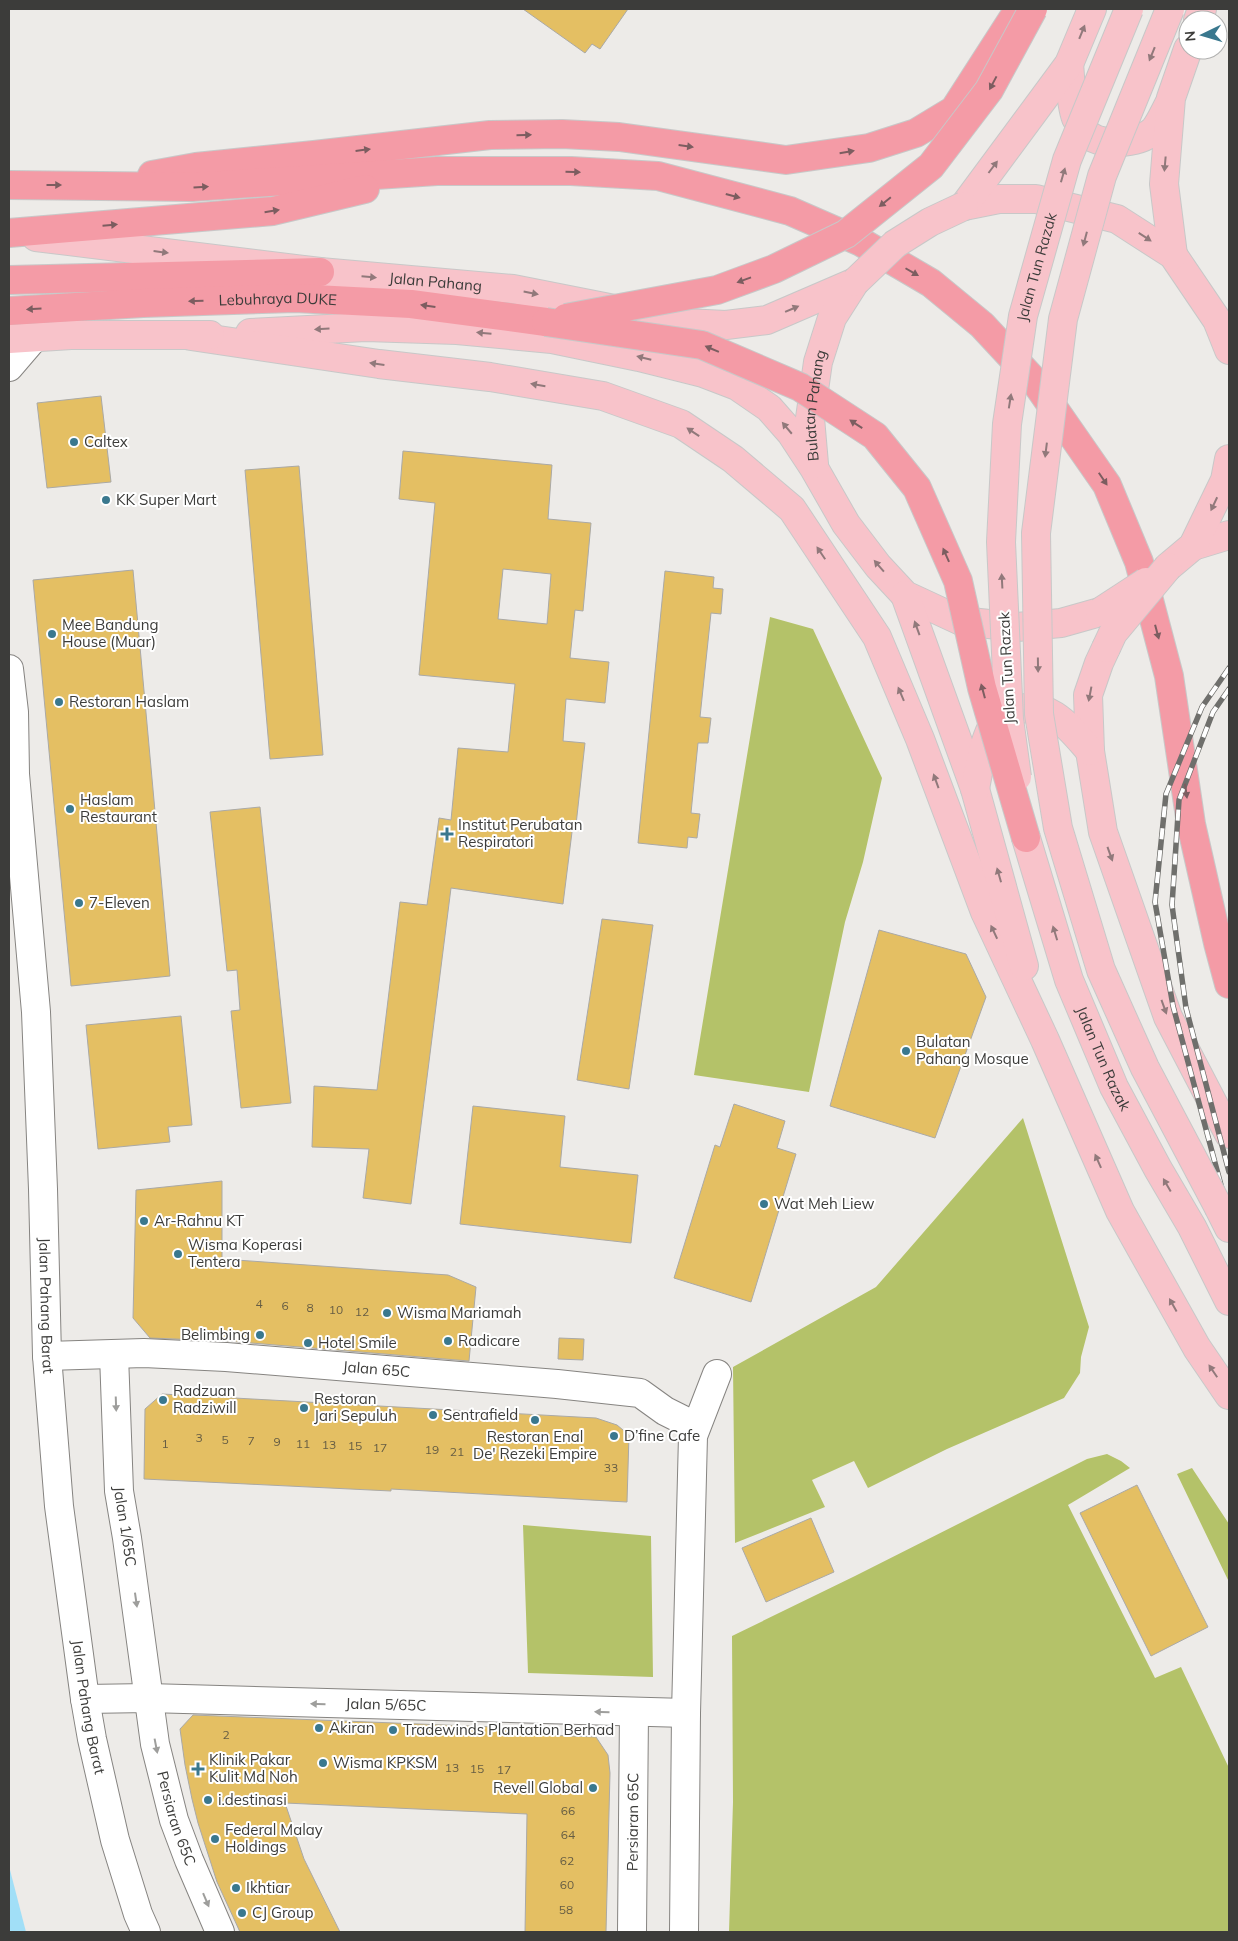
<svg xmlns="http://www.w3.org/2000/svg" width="1238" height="1941" font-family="Mulish,sans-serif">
  <rect width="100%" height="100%" fill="#edebe8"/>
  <path fill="#b4c269" d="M770 617 813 629 882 778 863 862 845 922 809 1092 694 1075Z
    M1023 1118 1089 1327 1081 1357 1080 1373 1064 1398 947 1449 868 1488 854 1461 812 1480 825 1507 735 1543 733 1367 876 1287Z
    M1107 1454 1121 1461 1130 1468 1068 1505 1155 1678 1181 1667 1229 1768V1932H729L733 1802 732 1636 855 1576 1087 1459Z
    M1192 1468 1229 1524V1582L1177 1474Z
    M523 1525 651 1536 653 1677 528 1673Z"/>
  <path fill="#a1dff7" d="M9 1866 26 1932H9Z"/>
  <path fill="#e4bf63" stroke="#aaa9a6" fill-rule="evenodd" d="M523 9H628L600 49 592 44 585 53Z
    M101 396 111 482 47 488 37 403Z
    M403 451 552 465 548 519 591 523 583 611 575 610 570 658 609 662 605 703 566 699 563 741 585 743 576 825 573 824 563 904 451 888 411 1204 363 1198 369 1149 312 1147 314 1086 377 1090 400 902 427 905 439 818 451 820 458 748 508 752 515 684 419 675 435 503 399 499ZM503 569 551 574 547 624 498 619Z
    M299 466 323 755 270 759 245 470Z
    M133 570 170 976 71 986 33 580Z
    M665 571 714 577 713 588 723 589 721 614 711 613 700 717 711 718 708 743H698L691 813 700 814 697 838 688 837 687 848 638 843Z
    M260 807 291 1103 241 1108 231 1011 240 1010 237 970 227 971 210 812Z
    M602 919 653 925 629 1089 577 1080Z
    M879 930 966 954 986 997 935 1138 830 1106Z
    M181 1016 192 1125 168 1127 170 1142 98 1149 86 1025Z
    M734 1104 785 1121 777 1148 796 1154 751 1302 674 1278 715 1145 720 1147Z
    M473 1106 565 1116 560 1167 638 1175 631 1243 460 1224Z
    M222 1181V1259L448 1275 476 1287 469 1361 227 1341 150 1338 133 1318 136 1190Z
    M559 1338 584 1339 583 1360 558 1359Z
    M162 1394 596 1418 617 1425 629 1435 627 1502 391 1489V1491L144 1479 145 1409Z
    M1137 1485 1208 1627 1151 1656 1080 1513Z
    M811 1518 834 1572 766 1602 742 1548Z
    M193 1715 520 1728 519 1734 596 1737 608 1755 610 1773 606 1932H525L527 1814 285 1803 304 1859 340 1932H240L217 1882 198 1823 192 1799 185 1765 180 1729Z"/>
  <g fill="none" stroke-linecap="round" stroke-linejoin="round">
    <defs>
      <g id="minor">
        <path d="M9 367 33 339"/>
        <path id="s1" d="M9 669 14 712 15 774 36 1012 43 1189 47 1356 59 1506 85 1699 92 1739 115 1840 138 1914 146 1932"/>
        <path id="s2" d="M114 1355 119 1491 127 1538 155 1744 174 1820 189 1860 220 1932"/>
        <path id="s3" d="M47 1356 144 1353 226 1357 557 1384 640 1393 665 1411 695 1426"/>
        <path id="s4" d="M85 1699 148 1698 686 1713"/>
        <path id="s5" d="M632 1932 634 1712"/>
        <path d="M684 1932 686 1713 693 1436 717 1374"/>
      </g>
      <g id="primary">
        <path d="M1198 20 1202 9"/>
        <path d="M1069 64C1071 82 1070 102 1076 118 1079 124 1085 133 1090 136 1105 147 1143 143 1155 129 1161 121 1165 111 1170 102"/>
        <path d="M964 206 999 199H1036L1117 219 1173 255 1217 320 1229 350"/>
        <path d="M964 206 1069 64 1092 9"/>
        <path id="s6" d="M36 237 320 272 513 289 685 323 726 325 767 320 855 282"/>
        <path d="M1173 255 1164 184 1171 98 1188 49"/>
        <path d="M250 333 366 327 457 330 552 339 639 357 703 373 737 386 769 408 791 433 814 468 846 524 878 566 905 595 961 621 1017 627 1061 623 1100 612"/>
        <path d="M191 336 379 364 490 377 603 396 681 424 733 459 792 509 877 637 920 739 985 912 1045 1040 1120 1211 1197 1348 1229 1395"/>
        <path d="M9 339 71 335H210"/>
        <path id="s7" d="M814 464 810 418 818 362 832 318 855 282"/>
        <path d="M1193 546 1229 535"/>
        <path d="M1168 567 1193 546 1225 480 1229 459"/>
        <path d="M905 595 975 789 1024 966"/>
        <path d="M1106 648 1099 663 1088 695 1090 751 1103 832 1168 1017 1229 1134"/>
        <path d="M975 789C978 772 986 728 999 717 1003 714 1010 713 1014 711 1048 698 1070 728 1090 751"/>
        <path id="s8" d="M1026 838 1069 980 1114 1087 1158 1169 1192 1227 1229 1301"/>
        <path d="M1219 1208 1229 1228"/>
      </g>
      <g id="motorway">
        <path d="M152 175 196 167 314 155 490 135 562 134 619 137 786 160 869 148 916 133 954 110 1019 9"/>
        <path d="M9 185 192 187 437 171H571L658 176 790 211 861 242 931 283 982 325 1036 383 1107 485 1139 562 1169 676 1191 824 1218 943 1229 984"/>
        <path d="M9 233 273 211 365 189"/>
        <path d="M9 280 320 272"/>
        <path id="s9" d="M9 311 143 303 295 298 411 304 546 322"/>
      </g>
    </defs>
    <use href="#minor" stroke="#868481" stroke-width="30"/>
    <use href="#primary" stroke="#c8c8c8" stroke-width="30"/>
    <use href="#motorway" stroke="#c8c8c8" stroke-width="30"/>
    <use href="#minor" stroke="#fff" stroke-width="28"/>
    <use href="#primary" stroke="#f8c3ca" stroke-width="28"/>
    <use href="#motorway" stroke="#f49ba6" stroke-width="28"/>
    <defs>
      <path id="rail" d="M1229 668 1202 707 1166 794 1155 902 1173 1006 1229 1215
        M1229 689 1213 712 1179 800 1172 905 1186 1008 1229 1172"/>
    </defs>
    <use href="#rail" stroke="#6f6f6c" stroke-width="5.5"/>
    <use href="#rail" stroke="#fff" stroke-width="4" stroke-dasharray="11" stroke-linecap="butt"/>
    <defs>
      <g id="primary-bridge">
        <path d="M1170 9 1102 176 1063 319 1036 533 1039 714 1058 828 1101 970 1145 1068 1219 1208"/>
        <path d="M855 282 895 244 930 222 964 206"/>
        <path d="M1100 612 1146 582"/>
        <path d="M1106 648 1113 633 1168 567"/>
        <path id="s10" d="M1017 777 1009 719 1001 542 1007 424 1023 316 1067 160 1129 9"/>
      </g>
      <path id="motorway-bridge" d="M566 318 717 290 774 269 846 234 931 166 989 90 1033 9
        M546 322 702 345 800 387 875 436 917 488 958 581 982 688 1026 838"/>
    </defs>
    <use href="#primary-bridge" stroke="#c8c8c8" stroke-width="30" stroke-linecap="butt"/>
    <use href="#motorway-bridge" stroke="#c8c8c8" stroke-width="30" stroke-linecap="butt"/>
    <use href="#primary-bridge" stroke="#f8c3ca" stroke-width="28"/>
    <use href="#motorway-bridge" stroke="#f49ba6" stroke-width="28"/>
  </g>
  <defs><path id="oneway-solid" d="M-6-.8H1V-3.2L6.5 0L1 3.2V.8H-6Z" transform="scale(1.25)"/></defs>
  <g fill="#91797b">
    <use href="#oneway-solid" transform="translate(1082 32) rotate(-68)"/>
    <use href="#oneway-solid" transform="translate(1152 54) rotate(112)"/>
    <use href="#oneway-solid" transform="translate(1165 164) rotate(95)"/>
    <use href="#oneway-solid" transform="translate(993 167) rotate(-53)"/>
    <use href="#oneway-solid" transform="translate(1063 175) rotate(-74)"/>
    <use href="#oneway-solid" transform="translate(1145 237) rotate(33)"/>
    <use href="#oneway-solid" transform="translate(1085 239) rotate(105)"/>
    <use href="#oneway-solid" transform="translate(161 252) rotate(7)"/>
    <use href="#oneway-solid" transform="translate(369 277) rotate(5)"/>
    <use href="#oneway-solid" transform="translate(531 293) rotate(11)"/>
    <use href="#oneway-solid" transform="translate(792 309) rotate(-23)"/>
    <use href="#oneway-solid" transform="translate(322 329) rotate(177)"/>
    <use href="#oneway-solid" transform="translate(484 333) rotate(-175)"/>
    <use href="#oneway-solid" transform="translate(644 358) rotate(-166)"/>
    <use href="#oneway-solid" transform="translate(377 364) rotate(-172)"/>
    <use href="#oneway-solid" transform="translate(538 385) rotate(-170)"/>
    <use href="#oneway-solid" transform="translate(1010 401) rotate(-81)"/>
    <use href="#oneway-solid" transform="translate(787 428) rotate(-130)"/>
    <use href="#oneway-solid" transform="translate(693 432) rotate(-146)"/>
    <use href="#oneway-solid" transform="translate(1046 450) rotate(97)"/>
    <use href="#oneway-solid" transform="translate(1214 504) rotate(115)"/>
    <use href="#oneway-solid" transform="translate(821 553) rotate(-124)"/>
    <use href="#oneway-solid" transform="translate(879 566) rotate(-131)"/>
    <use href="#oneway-solid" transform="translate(1002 581) rotate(-93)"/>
    <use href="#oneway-solid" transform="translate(917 628) rotate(-110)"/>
    <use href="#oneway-solid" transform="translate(1038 665) rotate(89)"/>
    <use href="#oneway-solid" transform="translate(901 694) rotate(-113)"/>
    <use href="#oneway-solid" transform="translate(1090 694) rotate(101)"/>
    <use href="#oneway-solid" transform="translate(936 781) rotate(-110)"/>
    <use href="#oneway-solid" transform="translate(1110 854) rotate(70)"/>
    <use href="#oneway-solid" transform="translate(999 875) rotate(-106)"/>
    <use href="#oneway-solid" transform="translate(994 932) rotate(-115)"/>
    <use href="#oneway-solid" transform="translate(1055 933) rotate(-107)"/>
    <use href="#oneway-solid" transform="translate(1164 1007) rotate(70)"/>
    <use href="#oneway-solid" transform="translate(1098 1161) rotate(-114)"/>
    <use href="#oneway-solid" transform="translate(1167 1185) rotate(-120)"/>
    <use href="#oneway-solid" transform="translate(1173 1305) rotate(-119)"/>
    <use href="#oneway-solid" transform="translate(1213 1371) rotate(-124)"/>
  </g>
  <g fill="#7c5d60">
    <use href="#oneway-solid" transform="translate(993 83) rotate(118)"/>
    <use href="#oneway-solid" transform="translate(524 135) rotate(-1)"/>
    <use href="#oneway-solid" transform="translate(686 146) rotate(8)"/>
    <use href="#oneway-solid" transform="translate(363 150) rotate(-7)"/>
    <use href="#oneway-solid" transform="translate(847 152) rotate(-10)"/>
    <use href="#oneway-solid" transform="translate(573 172) rotate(2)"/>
    <use href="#oneway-solid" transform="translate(54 185)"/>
    <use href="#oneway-solid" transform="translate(201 187) rotate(-4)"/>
    <use href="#oneway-solid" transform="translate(733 196) rotate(15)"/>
    <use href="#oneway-solid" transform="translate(885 202) rotate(141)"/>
    <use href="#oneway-solid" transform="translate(272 211) rotate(-9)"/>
    <use href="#oneway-solid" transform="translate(110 225) rotate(-5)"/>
    <use href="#oneway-solid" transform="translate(912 272) rotate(30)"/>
    <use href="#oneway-solid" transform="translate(744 280) rotate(160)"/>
    <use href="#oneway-solid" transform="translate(196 301) rotate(178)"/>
    <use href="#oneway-solid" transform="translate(428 306) rotate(-172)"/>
    <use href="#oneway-solid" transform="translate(34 309) rotate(177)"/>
    <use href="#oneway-solid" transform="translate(712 349) rotate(-157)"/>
    <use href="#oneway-solid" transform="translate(856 424) rotate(-147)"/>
    <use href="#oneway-solid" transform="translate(1103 479) rotate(56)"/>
    <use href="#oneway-solid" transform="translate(946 555) rotate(-114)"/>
    <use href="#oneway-solid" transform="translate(1157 632) rotate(75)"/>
    <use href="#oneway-solid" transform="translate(983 691) rotate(-105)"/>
    <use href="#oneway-solid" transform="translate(1186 791) rotate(82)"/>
  </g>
  <g fill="#9e9e9c">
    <use href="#oneway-solid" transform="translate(116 1404) rotate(88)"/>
    <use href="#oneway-solid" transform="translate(136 1600) rotate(82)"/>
    <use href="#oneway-solid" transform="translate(318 1704) rotate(-178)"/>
    <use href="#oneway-solid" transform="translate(602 1712) rotate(-178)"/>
    <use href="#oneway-solid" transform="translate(156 1746) rotate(79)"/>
    <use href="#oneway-solid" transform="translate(206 1900) rotate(67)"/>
  </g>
  <g fill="#3a788e" stroke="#fff" stroke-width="2">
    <circle cx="74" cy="442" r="5"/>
    <circle cx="106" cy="500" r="5"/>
    <circle cx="52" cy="634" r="5"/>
    <circle cx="59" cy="702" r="5"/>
    <circle cx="70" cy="809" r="5"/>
    <path d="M444.5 826.5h5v5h5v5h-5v5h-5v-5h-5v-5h5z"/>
    <circle cx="79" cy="903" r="5"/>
    <circle cx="906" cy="1051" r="5"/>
    <circle cx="764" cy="1204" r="5"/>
    <circle cx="144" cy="1221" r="5"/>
    <circle cx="178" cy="1254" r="5"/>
    <circle cx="387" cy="1313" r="5"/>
    <circle cx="260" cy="1335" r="5"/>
    <circle cx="448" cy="1341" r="5"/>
    <circle cx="308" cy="1343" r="5"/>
    <circle cx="163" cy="1400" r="5"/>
    <circle cx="304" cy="1408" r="5"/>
    <circle cx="433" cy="1415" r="5"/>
    <circle cx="535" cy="1420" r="5"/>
    <circle cx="614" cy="1436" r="5"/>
    <circle cx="319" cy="1728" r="5"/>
    <circle cx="393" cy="1730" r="5"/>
    <circle cx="323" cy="1763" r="5"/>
    <path d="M195.5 1761.5h5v5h5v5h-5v5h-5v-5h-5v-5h5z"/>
    <circle cx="593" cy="1788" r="5"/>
    <circle cx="208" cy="1800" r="5"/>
    <circle cx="215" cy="1839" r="5"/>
    <circle cx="236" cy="1888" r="5"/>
    <circle cx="242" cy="1913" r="5"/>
  </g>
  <g text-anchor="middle" stroke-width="4" stroke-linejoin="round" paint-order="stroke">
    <g font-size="12" fill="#665d44">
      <text x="259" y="1308">4</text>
      <text x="285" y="1310">6</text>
      <text x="310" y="1312">8</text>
      <text x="336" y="1314">10</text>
      <text x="362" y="1316">12</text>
      <text x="199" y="1442">3</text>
      <text x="225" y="1444">5</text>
      <text x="251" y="1445">7</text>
      <text x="277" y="1446">9</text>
      <text x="165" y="1448">1</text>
      <text x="303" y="1448">11</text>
      <text x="329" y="1449">13</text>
      <text x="355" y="1450">15</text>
      <text x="380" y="1452">17</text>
      <text x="432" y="1454">19</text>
      <text x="457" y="1456">21</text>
      <text x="611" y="1472">33</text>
      <text x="226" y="1739">2</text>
      <text x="452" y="1772">13</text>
      <text x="477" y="1773">15</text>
      <text x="504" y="1774">17</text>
      <text x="568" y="1815">66</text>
      <text x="568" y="1839">64</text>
      <text x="567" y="1865">62</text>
      <text x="567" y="1889">60</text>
      <text x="566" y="1914">58</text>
    </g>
    <g font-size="15" fill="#3c3c3a" stroke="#fff">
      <text dy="5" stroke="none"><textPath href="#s10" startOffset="514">Jalan Tun Razak</textPath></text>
      <text dy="5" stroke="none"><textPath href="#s6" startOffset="402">Jalan Pahang</textPath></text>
      <text dy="5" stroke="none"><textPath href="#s9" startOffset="269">Lebuhraya DUKE</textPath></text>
      <text dy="5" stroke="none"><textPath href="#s7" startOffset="59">Bulatan Pahang</textPath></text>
      <text transform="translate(1007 668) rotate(-93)" y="5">Jalan Tun Razak</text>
      <text dy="5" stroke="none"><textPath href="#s8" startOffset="234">Jalan Tun Razak</textPath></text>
      <text dy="5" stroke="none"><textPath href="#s1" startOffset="638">Jalan Pahang Barat</textPath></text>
      <text dy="5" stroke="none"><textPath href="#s3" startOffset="330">Jalan 65C</textPath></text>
      <text dy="5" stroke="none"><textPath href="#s2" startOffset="172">Jalan 1/65C</textPath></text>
      <text dy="5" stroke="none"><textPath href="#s4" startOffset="301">Jalan 5/65C</textPath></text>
      <text dy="5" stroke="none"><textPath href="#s1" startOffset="1042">Jalan Pahang Barat</textPath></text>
      <text dy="5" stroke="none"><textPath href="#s2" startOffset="469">Persiaran 65C</textPath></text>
      <text dy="5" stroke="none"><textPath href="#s5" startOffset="110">Persiaran 65C</textPath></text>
    </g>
    <g font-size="15" fill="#3c3c3a" stroke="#fff" text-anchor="start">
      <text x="84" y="447">Caltex</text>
      <text x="116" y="505">KK Super Mart</text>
      <text x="62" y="630">Mee Bandung<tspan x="62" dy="17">House (Muar)</tspan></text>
      <text x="69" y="707">Restoran Haslam</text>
      <text x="80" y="805">Haslam<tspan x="80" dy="17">Restaurant</tspan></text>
      <text x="458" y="830">Institut Perubatan<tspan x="458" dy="17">Respiratori</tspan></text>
      <text x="89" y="908">7-Eleven</text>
      <text x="916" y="1047">Bulatan<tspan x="916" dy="17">Pahang Mosque</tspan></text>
      <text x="774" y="1209">Wat Meh Liew</text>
      <text x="154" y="1226">Ar-Rahnu KT</text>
      <text x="188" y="1250">Wisma Koperasi<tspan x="188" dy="17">Tentera</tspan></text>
      <text x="397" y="1318">Wisma Mariamah</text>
      <text x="250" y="1340" text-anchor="end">Belimbing</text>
      <text x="458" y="1346">Radicare</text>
      <text x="318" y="1348">Hotel Smile</text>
      <text x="173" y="1396">Radzuan<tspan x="173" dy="17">Radziwill</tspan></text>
      <text x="314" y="1404">Restoran<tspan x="314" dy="17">Jari Sepuluh</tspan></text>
      <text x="443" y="1420">Sentrafield</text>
      <text x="624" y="1441">D’fine Cafe</text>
      <text x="535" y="1442" text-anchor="middle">Restoran Enal<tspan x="535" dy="17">De' Rezeki Empire</tspan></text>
      <text x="329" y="1733">Akiran</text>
      <text x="403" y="1735">Tradewinds Plantation Berhad</text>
      <text x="209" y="1765">Klinik Pakar<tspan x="209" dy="17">Kulit Md Noh</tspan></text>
      <text x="333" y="1768">Wisma KPKSM</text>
      <text x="583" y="1793" text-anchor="end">Revell Global</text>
      <text x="218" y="1805">i.destinasi</text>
      <text x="225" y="1835">Federal Malay<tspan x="225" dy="17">Holdings</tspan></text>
      <text x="246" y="1893">Ikhtiar</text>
      <text x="252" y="1918">CJ Group</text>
    </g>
  </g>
  <rect width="1238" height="1941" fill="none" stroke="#3c3c3a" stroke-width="20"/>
  <g transform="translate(1203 35) rotate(265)"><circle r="24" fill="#ffffff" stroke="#b1b1b0"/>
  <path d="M0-4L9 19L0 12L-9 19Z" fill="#3a788e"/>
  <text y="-8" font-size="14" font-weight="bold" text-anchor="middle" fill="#3c3c3a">N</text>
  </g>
</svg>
